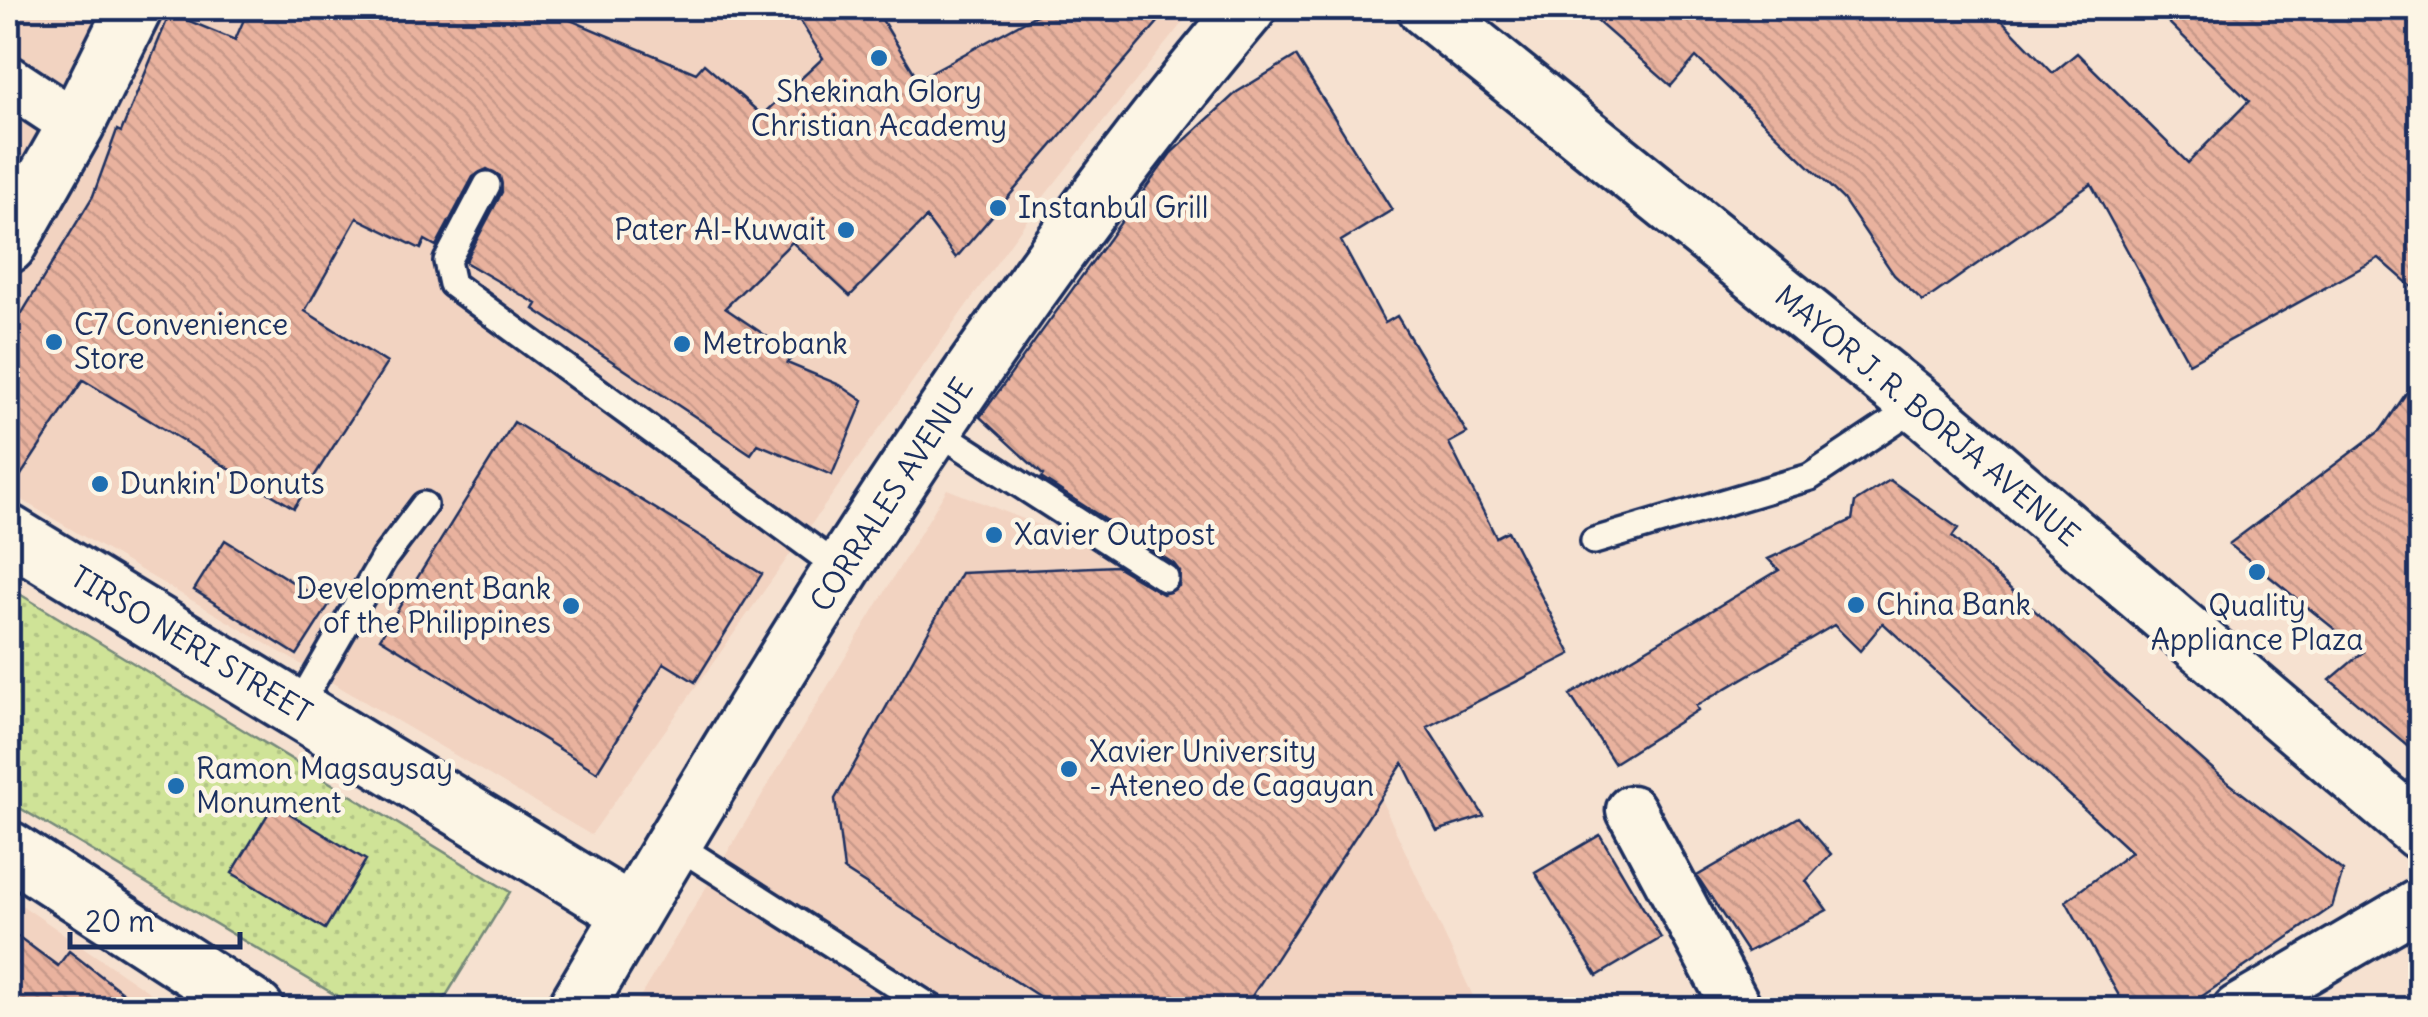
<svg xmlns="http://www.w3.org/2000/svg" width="2428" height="1017" font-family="Delius,sans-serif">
  <defs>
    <pattern id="park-dots" width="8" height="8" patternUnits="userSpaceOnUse" patternTransform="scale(2.5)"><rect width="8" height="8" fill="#cfe397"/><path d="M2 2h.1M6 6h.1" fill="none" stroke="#b1c385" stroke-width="1.8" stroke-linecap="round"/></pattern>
    <pattern id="building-back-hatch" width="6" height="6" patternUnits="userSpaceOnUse" patternTransform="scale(2.5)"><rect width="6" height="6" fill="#e9b29e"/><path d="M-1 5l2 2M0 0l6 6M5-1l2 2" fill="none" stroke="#c7998a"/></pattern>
  </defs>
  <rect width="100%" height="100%" fill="#f6e1d0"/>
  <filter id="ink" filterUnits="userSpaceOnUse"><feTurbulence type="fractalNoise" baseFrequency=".01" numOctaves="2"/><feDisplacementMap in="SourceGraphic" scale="20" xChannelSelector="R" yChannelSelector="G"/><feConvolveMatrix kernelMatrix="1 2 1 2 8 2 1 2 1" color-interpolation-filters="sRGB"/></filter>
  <g filter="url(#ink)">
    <path fill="#f2d3c1" d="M8 8H1194L1042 199 591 835 8 492Z
      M947 489 1087 544 1211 633 1377 791 1479 1009 632 1010Z
      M8 896 174 1009H8Z"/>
    <path fill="url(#park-dots)" stroke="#75897a" stroke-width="2.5" d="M8 587 510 892 438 1009H359L8 801Z"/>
    <path fill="url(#building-back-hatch)" stroke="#1b2f5e" stroke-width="2.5" d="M249 8H542L696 73 704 64 762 115 823 58 792 8H875L918 79 1049 8H1170L956 258 926 218 850 296 792 242 725 308 794 355 787 363 840 385 863 401 832 475 758 444 751 454 534 309 537 304 465 262 502 192 500 176 487 169 473 177 436 246 425 240 421 249 357 218 305 311 387 363 294 508 83 380 8 495V336L93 196 117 130 121 132 170 13 235 40Z
      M1582 8H1990L2053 73 2077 53 2188 163 2249 101 2154 8H2420V294L2379 258 2189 363 2091 184 1923 302 1894 275 1843 199 1696 57 1671 86Z
      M1296 56 1392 210 1341 241 1385 323 1397 316 1467 433 1449 443 1496 537 1508 531 1571 654 1427 727 1484 816 1437 831 1403 763 1243 1010H1060L844 870 835 799 961 573 1116 566 1163 594 1179 586 1180 572 1174 564 1041 478 1043 475 980 417 1171 153 1237 92Z
      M2420 373V756L2330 680 2363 652 2229 544 2381 430Z
      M514 422 762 574 695 682 664 663 597 772 380 638Z
      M1890 480 1958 528 1952 537 2225 780 2343 871 2332 907 2182 1010H2127L2066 901 2131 852 1883 623 1860 651 1834 625 1696 706 1698 710 1614 763 1570 695 1779 570 1768 559 1852 520 1855 502Z
      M225 540 329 605 297 655 194 590Z
      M274 804 366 860 325 929 232 873Z
      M1799 817 1831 854 1806 881 1827 910 1747 952 1697 876Z
      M1600 835 1661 938 1597 976 1535 873Z
      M8 929 58 966 69 951 145 1010H8Z"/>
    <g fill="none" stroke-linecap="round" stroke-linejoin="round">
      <defs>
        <path id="lane" d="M487 185 447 261 452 284 842 570
          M933 428 1165 578
          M1594 541 1810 477 1918 405
          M297 709 384 558 424 505
          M672 842 935 1010"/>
        <path id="street" d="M8 80 76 125
          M1631 810 1738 1010
          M2237 1010 2420 903"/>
        <path id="secondary" d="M8 245 76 125 134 8
          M8 533 631 913
          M8 849 256 1010
          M575 1010C779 662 988 316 1248 8"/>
        <path id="primary" d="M1426 8 1929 413 2420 832"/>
      </defs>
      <use href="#lane" stroke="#1b2f5e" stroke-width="32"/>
      <use href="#street" stroke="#1b2f5e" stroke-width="55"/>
      <use href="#secondary" stroke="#1b2f5e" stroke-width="62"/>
      <use href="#primary" stroke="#1b2f5e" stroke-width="62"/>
      <use href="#lane" stroke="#fcf5e5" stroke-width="25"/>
      <use href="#street" stroke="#fcf5e5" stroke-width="48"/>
      <use href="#secondary" stroke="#fcf5e5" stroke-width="55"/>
      <use href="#primary" stroke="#fcf5e5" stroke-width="55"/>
    </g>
  </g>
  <g fill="#1f6fb2" stroke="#fcf5e5" stroke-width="4">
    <circle cx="879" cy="58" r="10"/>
    <circle cx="998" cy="208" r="10"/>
    <circle cx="846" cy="230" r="10"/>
    <circle cx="54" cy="342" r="10"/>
    <circle cx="682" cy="344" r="10"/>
    <circle cx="100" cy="484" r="10"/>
    <circle cx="994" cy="535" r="10"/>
    <circle cx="2257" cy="572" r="10"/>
    <circle cx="1856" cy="605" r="10"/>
    <circle cx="571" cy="606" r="10"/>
    <circle cx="1069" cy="769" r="10"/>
    <circle cx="176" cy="786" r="10"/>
  </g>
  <g text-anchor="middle" stroke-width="9" stroke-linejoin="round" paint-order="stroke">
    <g font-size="30" fill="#1b2f5e" stroke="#fcf5e5" text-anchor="start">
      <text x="879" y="102" text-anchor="middle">Shekinah Glory<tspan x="879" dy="34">Christian Academy</tspan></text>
      <text x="1018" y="218">Instanbul Grill</text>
      <text x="826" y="240" text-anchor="end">Pater Al-Kuwait</text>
      <text x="74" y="335">C7 Convenience<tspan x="74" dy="34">Store</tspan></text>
      <text x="702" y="354">Metrobank</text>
      <text x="120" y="494">Dunkin' Donuts</text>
      <text x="1014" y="545">Xavier Outpost</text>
      <text x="551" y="599" text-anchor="end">Development Bank<tspan x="551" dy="34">of the Philippines</tspan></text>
      <text x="1876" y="615">China Bank</text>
      <text x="2257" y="616" text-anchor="middle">Quality<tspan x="2257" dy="34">Appliance Plaza</tspan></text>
      <text x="1089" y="762">Xavier University<tspan x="1089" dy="34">- Ateneo de Cagayan</tspan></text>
      <text x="196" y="779">Ramon Magsaysay<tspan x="196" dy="34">Monument</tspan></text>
    </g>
    <g font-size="30" fill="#1b2f5e" stroke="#fcf5e5">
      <text transform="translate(1927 416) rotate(40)" y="10">MAYOR J. R. BORJA AVENUE</text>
      <text transform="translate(892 495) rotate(-57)" y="10">CORRALES AVENUE</text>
      <text transform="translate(191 645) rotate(31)" y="10">TIRSO NERI STREET</text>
    </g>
  </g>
  <rect width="2428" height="1017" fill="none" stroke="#fcf5e5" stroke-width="40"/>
  <rect x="20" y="20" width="2388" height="977" fill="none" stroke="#1b2f5e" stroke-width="4" filter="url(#ink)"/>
  <path d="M70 932v15h170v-15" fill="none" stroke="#1b2f5e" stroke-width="5"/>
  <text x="85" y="932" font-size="30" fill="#1b2f5e" stroke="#fcf5e5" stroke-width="8" paint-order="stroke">20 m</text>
</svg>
